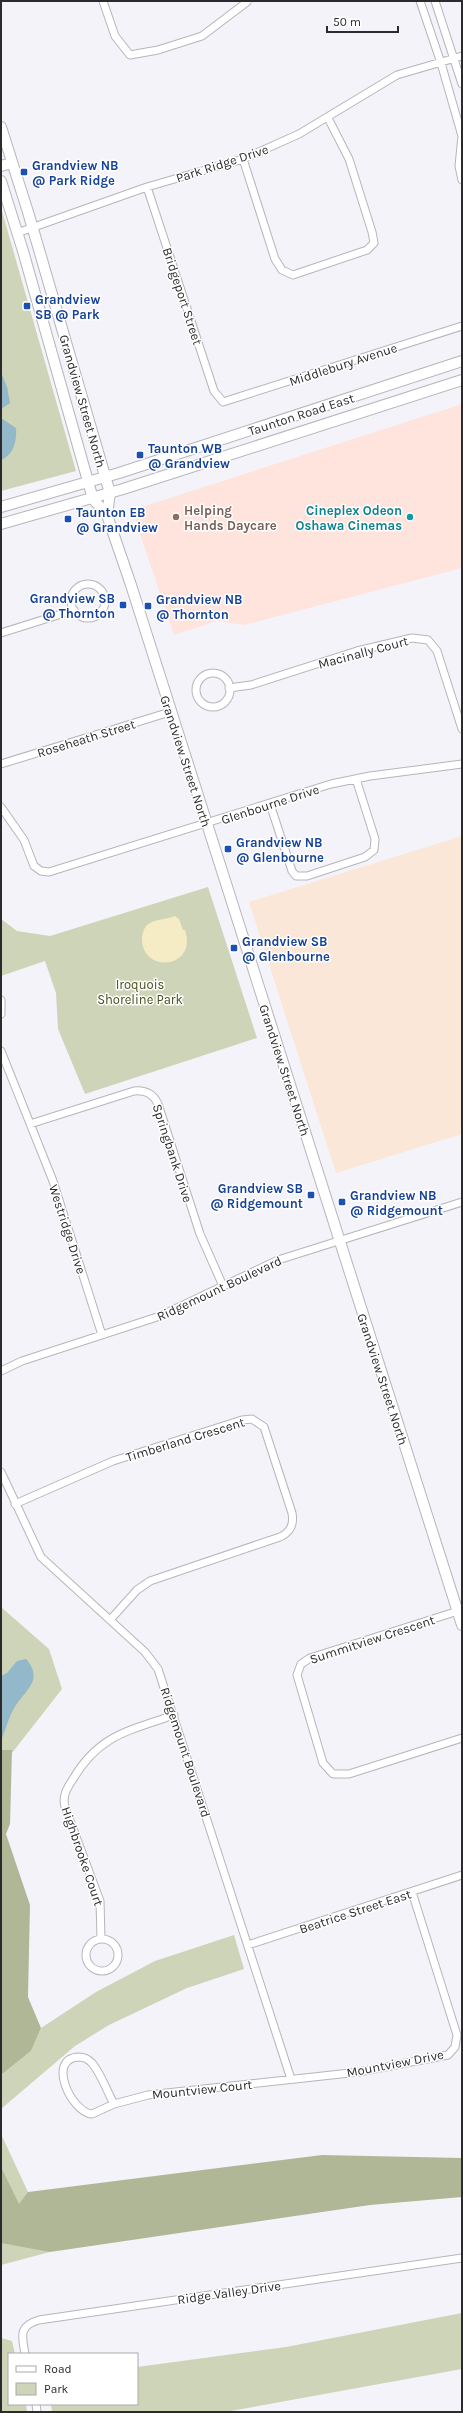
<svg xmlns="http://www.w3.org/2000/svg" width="463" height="2413" font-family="Karla,sans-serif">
  <rect width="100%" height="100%" fill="#f5f3fa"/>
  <path fill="#fee4dd" d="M462 404V568L244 625 217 621 174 635 132 510Z"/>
  <path fill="#fae7d7" d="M462 836V1134L336 1173 249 902Z"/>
  <path fill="#ced4b7" d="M2 211 76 471 1 491V212Z
    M208 887 257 1038 85 1094 58 1029 56 993 45 961 1 976V919L17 931 50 936Z
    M1 1607 49 1649 62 1689 1 1767Z
    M234 1935 244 1969 187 1988 109 2025 75 2046 1 2109V2075L31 2051 41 2028 96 1992 155 1961Z
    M1 2134 28 2192 50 2252 1 2265Z
    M462 2313V2369L225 2412H52L51 2404H137V2367L286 2347Z
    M1 2338 12 2341 15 2354H9V2404H26L27 2412H1Z"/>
  <path fill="#b0b796" d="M1 1750H12L10 1824 6 1834 30 1905 28 1997 41 2028 31 2051 1 2075Z
    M322 2155 462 2158V2197L370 2205 50 2252 1 2243V2167L19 2204 28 2192Z"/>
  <path fill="#f5ebc5" d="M175 916 179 919 183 930H185C198 969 142 974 142 939 142 934 144 928 147 925 156 918 166 920 175 916Z"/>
  <path fill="#93b8c9" d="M1 372 7 387 10 403 1 409Z
    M1 418 16 428C17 440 14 455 1 460Z
    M26 1659C45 1681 24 1690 13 1710 8 1719 6 1730 1 1740V1676L7 1673 17 1661Z"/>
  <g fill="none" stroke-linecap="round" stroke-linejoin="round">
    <defs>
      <path id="street" d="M103 1 115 36 130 55 158 50 202 36 247 2
        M420 1 441 63 462 136 459 166 462 180
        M435 1 462 84
        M243 159 275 259 282 270 293 275 367 250 374 243 372 232 349 159 328 118
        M147 187 214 391 223 402 462 326
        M17 233 147 187 243 159 299 134 397 75 462 56
        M71 601a17 17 0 1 1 34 0a17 17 0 1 1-34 0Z
        M1 633 74 610
        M196 690a17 17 0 1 1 34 0a17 17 0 1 1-34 0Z
        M229 688 251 685 357 651 412 638 428 640 437 651 462 729
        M1 764 170 712
        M270 804 292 871 296 876H307L365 857 374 850 375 839 356 779
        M1 807 24 840 34 866 41 871 49 872 331 784 370 776 462 764
        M1 1000V1014
        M1 1051 53 1181 102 1335
        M30 1124 134 1091C145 1090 153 1093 158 1104L200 1234 223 1286
        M1 1371 22 1361 160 1316 278 1260 462 1202
        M1 1472 41 1557 145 1652 158 1669 291 2079
        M15 1504 113 1461 242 1420 252 1419 264 1427 292 1513C294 1524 291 1532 280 1537L150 1581 137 1590 110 1620
        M458 1611 310 1658 301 1664 297 1675 323 1763 333 1774H349L462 1738
        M86 1955a16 16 0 1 1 32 0a16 16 0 1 1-32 0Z
        M101 1939 100 1901 65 1807C62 1796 67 1788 73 1779 99 1735 128 1731 174 1715
        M248 1945 462 1875
        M114 2104C107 2091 101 2074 92 2063 88 2059 84 2057 79 2057 46 2058 71 2112 92 2114L114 2104 148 2095 359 2072 448 2055 455 2047 457 2035 412 1892
        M25 2354C22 2336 18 2326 39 2320L462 2258
        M36 2404 37 2412"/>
      <path id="secondary" d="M1 127 28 212 110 493 107 515
        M1 166 12 163
        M1 181 23 251 93 499 107 515 131 585 462 1625
        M1 507 119 473 462 361
        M1 524 123 489 462 380"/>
    </defs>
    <use href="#street" stroke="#b6b5bb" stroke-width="9"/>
    <use href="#secondary" stroke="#b6b5bb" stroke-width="12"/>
    <use href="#street" stroke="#fff" stroke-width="7"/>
    <use href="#secondary" stroke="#fff" stroke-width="10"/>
  </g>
  <g fill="#1a4fb4" stroke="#fff" stroke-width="1.5">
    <rect x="20" y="168" width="8" height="8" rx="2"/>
    <rect x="23" y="302" width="8" height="8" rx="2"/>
    <rect x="136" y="451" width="8" height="8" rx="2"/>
    <rect x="64" y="515" width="8" height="8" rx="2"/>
    <rect x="119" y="601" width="8" height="8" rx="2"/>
    <rect x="144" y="602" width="8" height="8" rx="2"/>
    <rect x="224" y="845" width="8" height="8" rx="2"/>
    <rect x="230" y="944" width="8" height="8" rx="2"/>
    <rect x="307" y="1191" width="8" height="8" rx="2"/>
    <rect x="338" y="1198" width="8" height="8" rx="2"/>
  </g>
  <circle fill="#8d6e63" stroke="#fff" stroke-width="1.5" cx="176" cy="517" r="4"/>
  <circle fill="#0f9aa8" stroke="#fff" stroke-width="1.5" cx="410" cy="517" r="4"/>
  <g text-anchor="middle" stroke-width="3" stroke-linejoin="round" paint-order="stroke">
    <g font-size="13" fill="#2b2b2d" stroke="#fff">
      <text transform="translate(222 163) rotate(-18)" y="5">Park Ridge Drive</text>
      <text transform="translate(183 296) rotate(72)" y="5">Bridgeport Street</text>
      <text transform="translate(343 364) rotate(-18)" y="5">Middlebury Avenue</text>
      <text transform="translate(83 401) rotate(74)" y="5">Grandview Street North</text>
      <text transform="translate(301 414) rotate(-18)" y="5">Taunton Road East</text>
      <text transform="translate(363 652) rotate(-15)" y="5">Macinally Court</text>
      <text transform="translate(86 738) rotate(-17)" y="5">Roseheath Street</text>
      <text transform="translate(186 761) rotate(72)" y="5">Grandview Street North</text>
      <text transform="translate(270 804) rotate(-18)" y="5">Glenbourne Drive</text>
      <text transform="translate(285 1070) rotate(72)" y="5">Grandview Street North</text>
      <text transform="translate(173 1153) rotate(72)" y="5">Springbank Drive</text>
      <text transform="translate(68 1229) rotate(72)" y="5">Westridge Drive</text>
      <text transform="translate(219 1288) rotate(-25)" y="5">Ridgemount Boulevard</text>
      <text transform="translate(383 1379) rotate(72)" y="5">Grandview Street North</text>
      <text transform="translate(185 1439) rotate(-17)" y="5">Timberland Crescent</text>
      <text transform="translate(372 1639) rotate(-18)" y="5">Summitview Crescent</text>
      <text transform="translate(186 1752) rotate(72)" y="5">Ridgemount Boulevard</text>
      <text transform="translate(83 1856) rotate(71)" y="5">Highbrooke Court</text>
      <text transform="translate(355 1911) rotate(-18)" y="5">Beatrice Street East</text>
      <text transform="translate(395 2063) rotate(-11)" y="5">Mountview Drive</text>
      <text transform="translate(202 2089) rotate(-6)" y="5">Mountview Court</text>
      <text transform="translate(229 2292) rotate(-8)" y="5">Ridge Valley Drive</text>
    </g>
    <g font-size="13" font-weight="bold" fill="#164399" stroke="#fff" text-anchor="start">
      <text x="32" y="170">Grandview NB<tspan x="32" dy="15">@ Park Ridge</tspan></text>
      <text x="35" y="304">Grandview<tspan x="35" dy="15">SB @ Park</tspan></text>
      <text x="148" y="453">Taunton WB<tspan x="148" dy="15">@ Grandview</tspan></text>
      <text x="76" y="517">Taunton EB<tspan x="76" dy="15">@ Grandview</tspan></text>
      <text x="115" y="603" text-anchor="end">Grandview SB<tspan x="115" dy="15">@ Thornton</tspan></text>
      <text x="156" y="604">Grandview NB<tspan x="156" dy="15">@ Thornton</tspan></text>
      <text x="236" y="847">Grandview NB<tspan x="236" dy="15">@ Glenbourne</tspan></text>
      <text x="242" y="946">Grandview SB<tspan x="242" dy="15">@ Glenbourne</tspan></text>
      <text x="303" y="1193" text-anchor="end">Grandview SB<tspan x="303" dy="15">@ Ridgemount</tspan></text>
      <text x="350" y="1200">Grandview NB<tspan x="350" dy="15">@ Ridgemount</tspan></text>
    </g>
    <g font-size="13" font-weight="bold" fill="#785e54" stroke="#fff" text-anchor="start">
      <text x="184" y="515">Helping<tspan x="184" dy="15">Hands Daycare</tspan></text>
    </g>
    <g font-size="13" font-weight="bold" fill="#0d838f" stroke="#fff" text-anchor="end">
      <text x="402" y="515">Cineplex Odeon<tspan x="402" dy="15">Oshawa Cinemas</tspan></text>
    </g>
    <g font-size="13" fill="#464e18" stroke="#fff">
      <text x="140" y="989">Iroquois<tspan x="140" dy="15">Shoreline Park</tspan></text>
    </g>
  </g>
  <rect width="463" height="2413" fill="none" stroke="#2b2b2d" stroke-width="4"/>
  <rect x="8" y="2353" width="130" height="52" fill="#ffffff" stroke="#aaaaab"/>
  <rect x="16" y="2366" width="20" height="6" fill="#ffffff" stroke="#aaaaab"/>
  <text x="44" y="2373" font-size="12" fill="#2b2b2d">Road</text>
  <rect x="16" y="2383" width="20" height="12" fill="#ced4b7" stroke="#aaaaab"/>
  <text x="44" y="2393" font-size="12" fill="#2b2b2d">Park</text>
  <path d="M327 26v6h71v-6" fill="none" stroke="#2b2b2d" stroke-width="2"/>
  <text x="333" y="26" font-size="12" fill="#2b2b2d" stroke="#ffffff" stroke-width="3" paint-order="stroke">50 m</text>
</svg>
